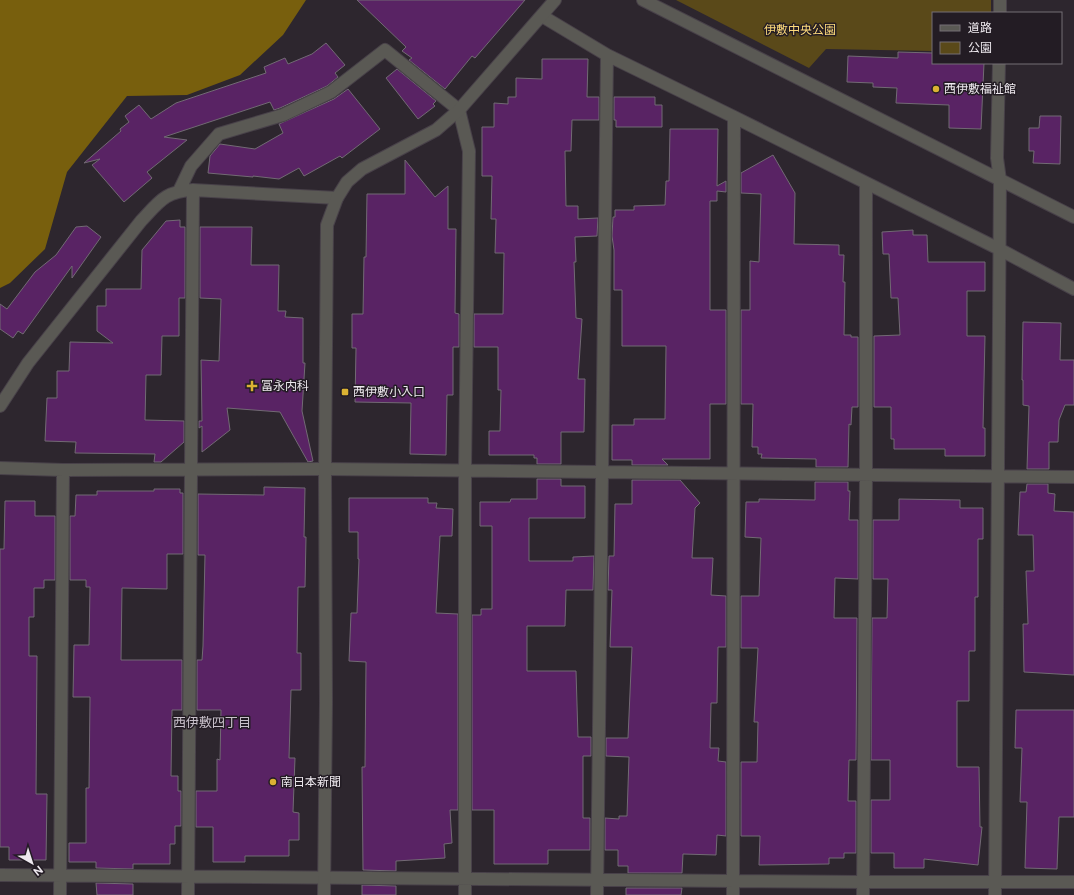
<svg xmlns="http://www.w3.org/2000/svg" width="1074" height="895" font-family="'Public Sans','Noto Sans JP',sans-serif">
  <rect width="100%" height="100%" fill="#2d262e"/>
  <path fill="#5a4919" d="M676 0H991V13H933V51L826 49 809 68Z"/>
  <path fill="#785f0d" d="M0 0H306L283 35 240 75 187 95 127 96 67 172 45 249 10 283 0 288Z"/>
  <path fill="#592364" stroke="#726a74" d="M357 0H525L475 58 472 56 445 89 409 60 412 58 402 51 406 47Z
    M326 43 345 65 335 73 338 77 327 86 280 108 274 110 270 102 164 137 187 140 147 172 152 178 124 202 92 165 100 159 84 163 121 131 120 129 129 122 125 116 139 105 151 119 176 103 266 73 264 67 285 58 288 64 312 54Z
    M898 52 933 53V63H984L981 129 949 128V105L896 103 897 88 873 87V83L847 82 848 56 898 58Z
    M542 59H588L587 97H599V120H572L571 151H565L566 206H578V219L598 218 597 236 575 237 576 262H574L576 318 582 319 578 379H585L584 432H561V464H537V458H534V455H489V431H500L501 390H498V347H474V314H503L504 253H495L496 219H491L492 176H482V127H494V103L508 104V97H516V78L542 79Z
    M397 69 436 101 433 104 435 106 418 119 386 78Z
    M348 89 380 129 342 158 340 156 304 176 299 168 279 179 253 176V177L208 173 210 156 220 144 255 149 283 133 279 124 334 99Z
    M614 97H655V105H662V127H616V120H614Z
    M1040 116H1061L1060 164 1033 163 1034 151H1029V128H1039Z
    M670 129H718L717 186 726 181V192L717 191V201H710V310H726V404H710V459H662L668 465H632V460H612V425H634V419H665L666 346H622V290H614V250L612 236 613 217H615V210H634V206L665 205 666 181H669Z
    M773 155 795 193 794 244 839 245V255H844L843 282H845L844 335H851V337H858V407H852L851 425 849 424 848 467H816V459L761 458 762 454H758V447H752L753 404H741V310H750V261L759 262 761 194 741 193V173Z
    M405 160 435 197 448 186V229H456L455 313 459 314V347H453V395H447L446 455 410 454 411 403 355 402 356 348H352V314H363L364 257H366L367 194H405Z
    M180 220V227H185V298H179V336H162L161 375H146L145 420 184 421V442L161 462H154L155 454 75 453 76 442 45 441 47 398H57V371H69L70 342 113 343 97 331V306H106V289H141L142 250 166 221Z
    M87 226 101 237 72 278V266L23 334 18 331 13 338 0 329V304L7 309 35 272 56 255 76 227Z
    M200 227H252L251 265H279L278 311H286L285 317 303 318V363H305L302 411 313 461 308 462 280 412 227 408 230 430 202 452V426L199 428V421H202L201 360 219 361 221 299 200 298Z
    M913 230V235H927L928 262H985V291H967V336H985L983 428H985V456H945V449H894V439H891V407H874V336L900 335 898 298H891L889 254H883L882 232Z
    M1023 322 1061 323 1060 360H1074V405H1065L1059 420 1058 442H1049V469H1027L1029 406 1023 405V380H1022Z
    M537 479H561V486H585V518H529V561H573V557L594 556 593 590H566L565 626H527V671H576L578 737H591V756H583V818H590V850H548V864H494V810H472V615H481V609H492V526H480V502H510L511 499H537Z
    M632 480H680L700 503 695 508 692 558H713L711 595 726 596V647H718L717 703H711L710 748H719L718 761 726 762V836L717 835 716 855 683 854 682 873H628V866H618V850H605V818L619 819V816H627L629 757 606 756V738H628L632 647H610L612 590H608L609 556H614L615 504H632Z
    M815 482H848V491H850L849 520H858V579L835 578 834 618H857L856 760H849L848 801H856V853H844V858H829V864L759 865 760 836H741V762H757L758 722H754L758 648H741V596H759L761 538 745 537 746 502H759V499L815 500Z
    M1027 484H1048V493L1055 494 1054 511 1074 512V675L1024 672 1023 624H1028L1026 571H1034L1033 535H1018L1020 492H1026Z
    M264 487 305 488 304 537H306L305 587H298L297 653H301V690H291L289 758H295L293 812 299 813V840H289V856H245V862H213V827H196V791H217V759L220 760 221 710H197V660H202L203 646 205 555H198V494L264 495Z
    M154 489H180V493H183V554H167V589L122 588 121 660H182V710H172L171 776H178V791H181V826H175V844H170V864H133V869L96 868V862H69V843H86V788H89L90 697H73L74 645H89L90 587H86V580H70V516H75L76 495H97V491H154Z
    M349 498H428V503H437L436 508 453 509 452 536H440L436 613 458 614V810H450L452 843 444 844 445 858 396 861V871L363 870 362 767H365L366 662 349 661 351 613H357L359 559H358V532H349Z
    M899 499 960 500V508H983V539H978V597H975V651H969V701H957V767H979L980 827H982L978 865 924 859V868H894V853H871V800H890V760H871L872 618H887L888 579H873V520H899Z
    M5 501H35V516H55V580H44V588H34V617H29V656H37L36 794H47L46 860H9V847H0V549H4Z
    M1016 710H1074V817H1059L1057 869 1025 868 1027 802H1020L1022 748H1015Z
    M96 883 133 884V895H97Z
    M362 885 396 886V895H362Z
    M626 888H682L681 895H626Z"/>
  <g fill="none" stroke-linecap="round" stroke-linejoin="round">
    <defs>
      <path id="minor" d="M643 0 1074 217
        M1000 13V0
        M542 16 607 55 734 117 999 249 1074 289
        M179 191 191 166 219 134 283 115 331 92 385 50 459 110 469 151 465 470V895
        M0 406 28 363 141 221C159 202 165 191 193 190L337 198
        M0 468 63 470 325 469 1074 477
        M0 875 863 882H1074
        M60 895 63 470
        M188 895 193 190
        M597 895 607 55
        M733 895 734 117
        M863 895 866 476V183
        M995 895 1000 180 997 158 999 63"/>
      <path id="tertiary" d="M324 895 326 702 325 469 327 225 337 198 347 182 362 169 436 130 459 110 555 0"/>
    </defs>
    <use href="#minor" stroke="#484149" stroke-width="14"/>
    <use href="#tertiary" stroke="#484149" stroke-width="14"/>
    <use href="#minor" stroke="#5a5954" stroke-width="12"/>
    <use href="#tertiary" stroke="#5a5954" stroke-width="12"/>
  </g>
  <g fill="#dbb233" stroke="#231c24" stroke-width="1.5">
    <circle cx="936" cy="89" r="4"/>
    <path d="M250 380h4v4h4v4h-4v4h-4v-4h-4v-4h4z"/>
    <rect x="341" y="388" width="8" height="8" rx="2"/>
    <circle cx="273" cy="782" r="4"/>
  </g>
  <g text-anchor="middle" stroke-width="3" stroke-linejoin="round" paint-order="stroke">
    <g font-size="12" fill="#fdda7b" stroke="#231c24">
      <text x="800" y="34">伊敷中央公園</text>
    </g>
    <g font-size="12" fill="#ede8ee" stroke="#231c24" text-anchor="start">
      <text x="944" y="93">西伊敷福祉館</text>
      <text x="261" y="390">冨永内科</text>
      <text x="353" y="396">西伊敷小入口</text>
      <text x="281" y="786">南日本新聞</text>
    </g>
    <g font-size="13" fill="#c8c0ca" stroke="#231c24">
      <text x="212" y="727">西伊敷四丁目</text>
    </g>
  </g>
  <rect x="932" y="12" width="130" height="52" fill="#231c24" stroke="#746e75"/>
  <rect x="940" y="25" width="20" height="6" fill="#5a5954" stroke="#746e75"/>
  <text x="968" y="32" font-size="12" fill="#ede8ee">道路</text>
  <rect x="940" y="42" width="20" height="12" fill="#5a4919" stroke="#746e75"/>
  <text x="968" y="52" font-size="12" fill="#ede8ee">公園</text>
  <g transform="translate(32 863) rotate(141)" stroke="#231c24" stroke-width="3" paint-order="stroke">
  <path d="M0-3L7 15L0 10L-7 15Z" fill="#ede8ee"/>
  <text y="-6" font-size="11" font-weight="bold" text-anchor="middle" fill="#ede8ee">N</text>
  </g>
</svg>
